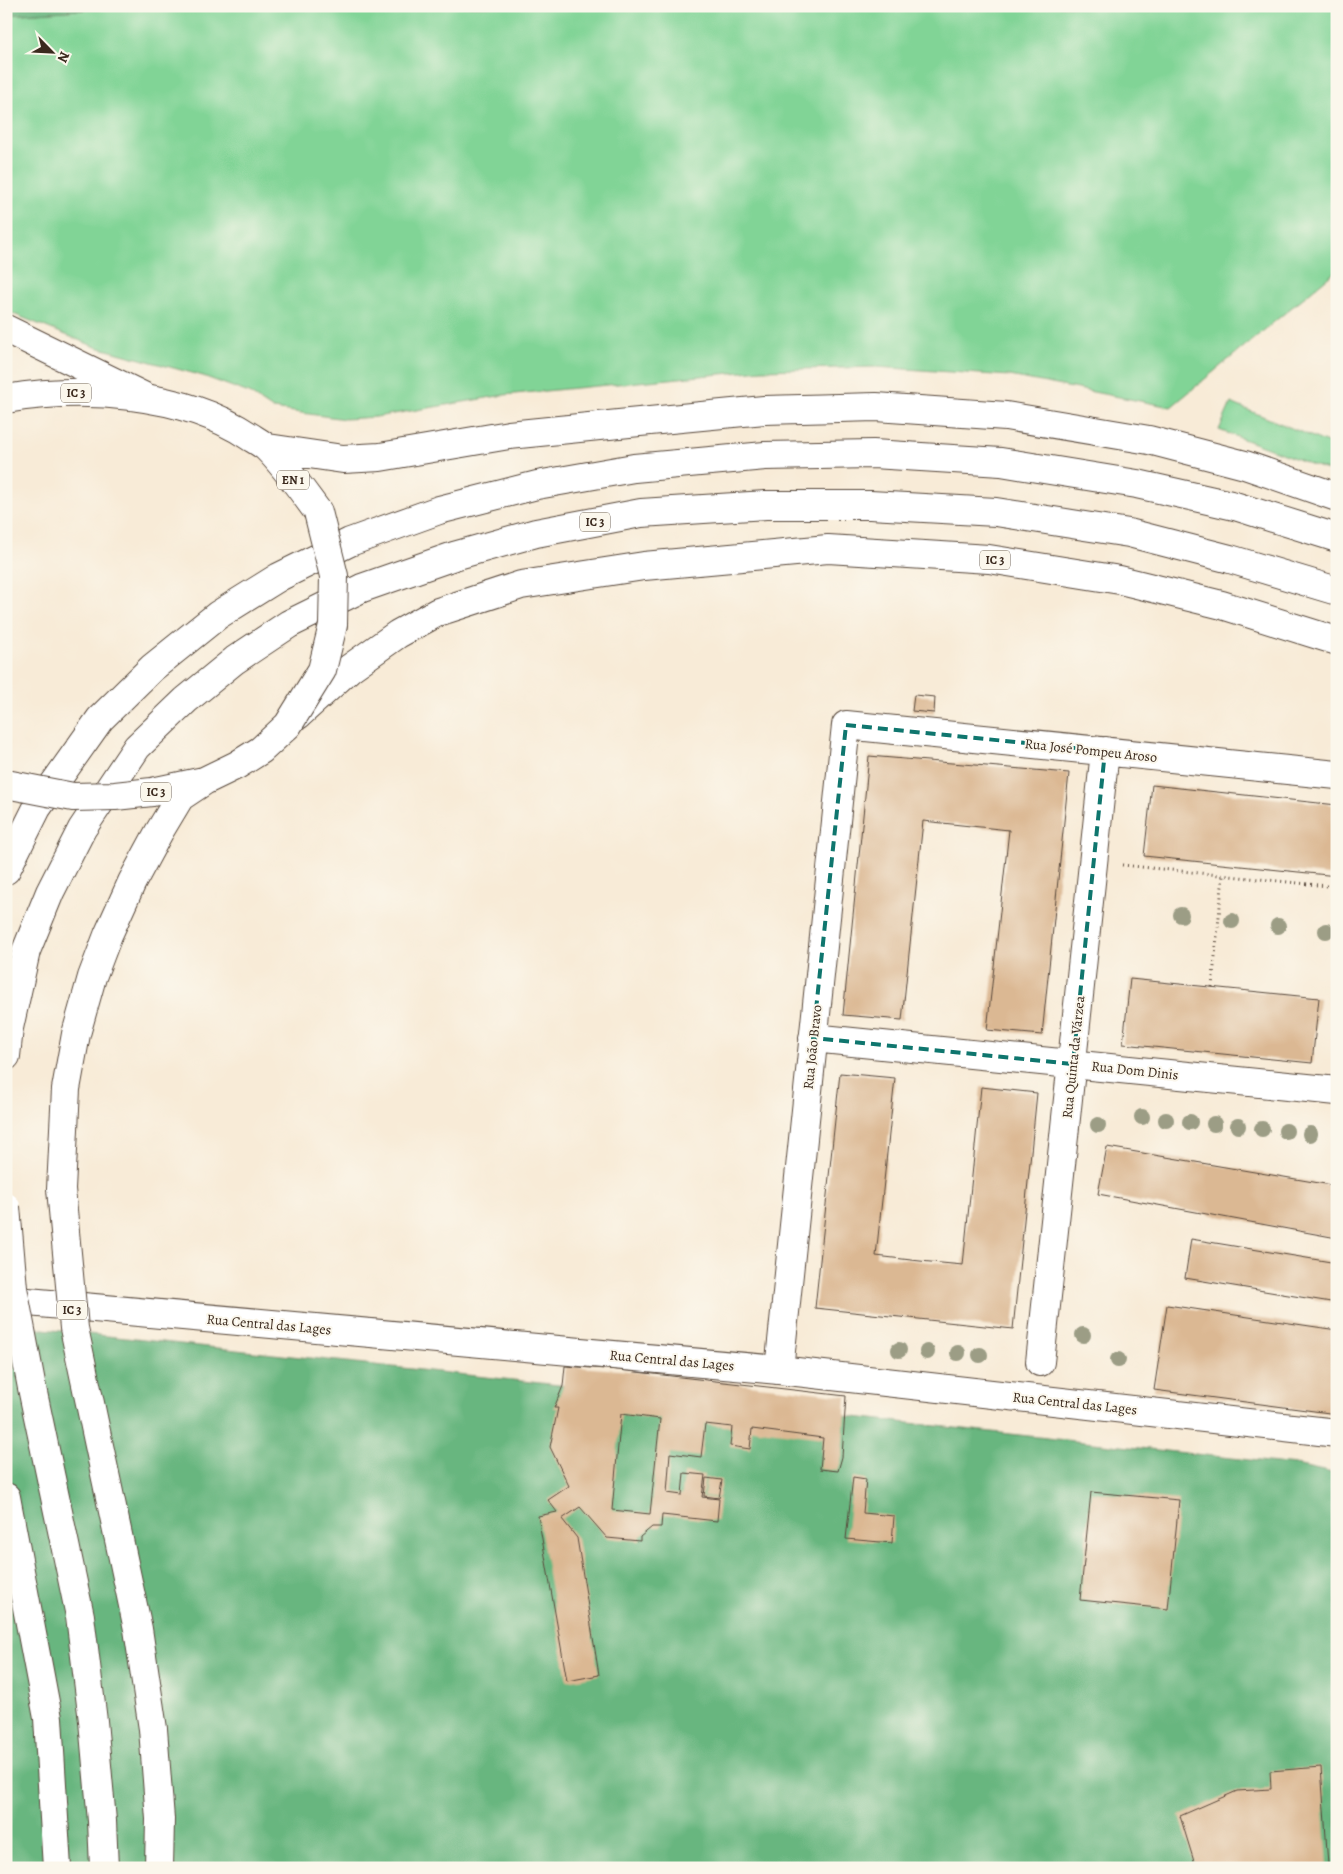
<svg xmlns="http://www.w3.org/2000/svg" width="1343" height="1874" font-family="Alegreya,serif">
  <rect width="100%" height="100%" fill="#fbf7ec"/>
  <filter id="ink" filterUnits="userSpaceOnUse"><feTurbulence type="fractalNoise" baseFrequency=".02" numOctaves="2"/><feDisplacementMap in="SourceGraphic" scale="10" xChannelSelector="R" yChannelSelector="G"/><feConvolveMatrix kernelMatrix="1 2 1 2 8 2 1 2 1" color-interpolation-filters="sRGB"/></filter>
  <filter id="wash" filterUnits="userSpaceOnUse"><feTurbulence type="fractalNoise" baseFrequency=".0096" numOctaves="4" result="noise"/><feDisplacementMap in="SourceGraphic" scale="20" xChannelSelector="R" yChannelSelector="G"/><feGaussianBlur stdDeviation="1.12" result="paint"/><feColorMatrix in="noise" values="0 0 0 0 0 0 0 0 0 0 0 0 0 0 0 0 0 1.4 0 .05"/><feComposite in="paint" operator="in"/></filter>
  <g filter="url(#wash)">
    <rect width="100%" height="100%" fill="#f8ebd7"/>
    <path fill="#81d496" stroke="#5e7f5a" d="M139 6H1337V270L1171 407 1010 376 876 367 762 370 504 395 376 417 345 419 273 409 249 393 203 376 96 347 6 311V15Z
      M1231 403 1337 447V474L1219 430Z"/>
    <path fill="#68b67f" stroke="#52704e" d="M6 6H139L6 15Z
      M6 1325 1296 1465 1337 1474V1868H6Z"/>
    <g id="blocks">
      <path fill="#dbb893" fill-rule="evenodd" d="M914 695 935 697 934 713 912 711Z
        M869 756 1069 773 1042 1035 987 1030 1009 830 923 821 902 1020 843 1015Z
        M1152 785 1337 805V876L1144 856Z
        M1130 979 1319 998 1312 1063 1123 1044Z
        M840 1073 895 1078 876 1256 920 1261 963 1265 981 1087 1037 1093 1013 1329 815 1308Z
        M1107 1147 1337 1186V1238L1098 1194Z
        M1191 1239 1337 1263V1303L1185 1278Z
        M1167 1305 1337 1330V1414L1154 1390Z
        M565 1366 619 1370 846 1396 842 1457 838 1471 820 1469 823 1438 752 1429 750 1449 730 1446 732 1427 705 1424 701 1457 670 1453 667 1493 682 1495 684 1473 705 1475 702 1497 719 1499 717 1521 662 1515 661 1527H652L640 1537V1541L607 1538 580 1507 562 1519 577 1538 599 1675 567 1681 538 1516 557 1512 548 1500 569 1486 550 1447 558 1408H554L563 1386ZM621 1414 660 1419 650 1514 612 1510Z
        M853 1477 866 1479 863 1513 894 1516 892 1543 846 1539Z
        M706 1478 722 1480 719 1498 704 1496Z
        M1091 1492 1179 1500 1168 1609 1080 1600Z
        M1321 1767 1328 1865 1289 1868H1196L1180 1816 1237 1791 1271 1789 1270 1771Z"/>
    </g>
  </g>
  <g filter="url(#ink)">
    <use href="#blocks" fill-opacity="0" stroke="#57473a" stroke-width="1"/>
    <g fill="none" stroke-linecap="round" stroke-linejoin="round">
      <defs>
        <path id="minor" d="M6 329 145 397
          M813 1038 1337 1091
          M1040 1362 1105 751
          M779 1370 846 725 1337 775"/>
        <path id="major" d="M6 1300 779 1370 1337 1433"/>
        <path id="highway" d="M6 399C83 386 183 392 249 436 255 440 263 444 268 449 285 466 303 492 318 512
          M268 448 343 459 380 457 509 435 629 423 764 410 876 407 1006 416 1149 440 1245 465 1337 497
          M298 715 350 668 398 634 438 612 521 585 644 566 828 549 989 559 1120 580 1222 605 1337 641
          M6 870 37 808 100 719 152 668 218 615 279 577 350 542 439 510 537 485 634 468 765 456 873 454 1001 462 1137 484 1235 506 1337 538
          M6 1056 9 1028 26 951 50 892 82 829 137 747 186 700 235 660 289 624 362 588 405 573 454 556 536 533 641 513 766 505H870L996 512 1129 533 1230 559 1337 591
          M6 1497 48 1718 57 1868"/>
      </defs>
      <use href="#minor" stroke="#57473a" stroke-width="30"/>
      <use href="#major" stroke="#57473a" stroke-width="30"/>
      <use href="#highway" stroke="#57473a" stroke-width="30"/>
      <path stroke="#57473a" stroke-width="3" stroke-dasharray="1 4" stroke-linecap="butt" d="M1122 865 1337 887
        M1212 987 1223 876"/>
      <use href="#minor" stroke="#fff" stroke-width="28"/>
      <use href="#major" stroke="#fff" stroke-width="28"/>
      <use href="#highway" stroke="#fff" stroke-width="28"/>
      <defs>
        <path id="highway-bridge" d="M6 784 73 797 115 796 152 792 204 781 237 765 261 750 288 725 322 670 333 625 334 576 318 512
          M6 1207 13 1288 32 1388 80 1616 93 1721 102 1821 104 1868
          M159 1868 160 1819 153 1729 138 1629 74 1328 61 1189 66 1089 76 1034 92 977 108 935 132 882 159 832 180 797 204 781"/>
      </defs>
      <use href="#highway-bridge" stroke="#57473a" stroke-width="30" stroke-linecap="butt"/>
      <use href="#highway-bridge" stroke="#fff" stroke-width="28"/>
    </g>
    <g fill="#9c9d85">
      <circle cx="1181" cy="915" r="8"/>
      <circle cx="1232" cy="921" r="8"/>
      <circle cx="1278" cy="926" r="8"/>
      <circle cx="1326" cy="931" r="8"/>
      <circle cx="1142" cy="1117" r="8"/>
      <circle cx="1166" cy="1120" r="8"/>
      <circle cx="1190" cy="1122" r="8"/>
      <circle cx="1214" cy="1124" r="8"/>
      <circle cx="1098" cy="1125" r="8"/>
      <circle cx="1238" cy="1126" r="8"/>
      <circle cx="1262" cy="1129" r="8"/>
      <circle cx="1286" cy="1131" r="8"/>
      <circle cx="1310" cy="1134" r="8"/>
      <circle cx="1083" cy="1335" r="8"/>
      <circle cx="899" cy="1350" r="8"/>
      <circle cx="927" cy="1352" r="8"/>
      <circle cx="958" cy="1353" r="8"/>
      <circle cx="980" cy="1355" r="8"/>
      <circle cx="1118" cy="1360" r="8"/>
    </g>
  </g>
  <path fill="none" stroke="#0f766e" stroke-width="4" stroke-dasharray="10 6" stroke-linejoin="round" d="M846 725 1105 751 1073 1064 813 1038Z"/>
  <g text-anchor="middle" stroke-width="4" stroke-linejoin="round" paint-order="stroke">
    <g fill="#fbf7ec" stroke="#75685c" stroke-width="1">
      <rect x="61" y="383.5" width="30" height="19" rx="4"/>
      <rect x="277" y="470.5" width="32" height="19" rx="4"/>
      <rect x="580" y="512.5" width="30" height="19" rx="4"/>
      <rect x="980" y="550.5" width="30" height="19" rx="4"/>
      <rect x="141" y="782.5" width="30" height="19" rx="4"/>
      <rect x="57" y="1300.5" width="30" height="19" rx="4"/>
    </g>
    <g font-size="12" font-weight="bold" fill="#3b2a1e">
      <text x="76" y="397">IC 3</text>
      <text x="293" y="484">EN 1</text>
      <text x="595" y="526">IC 3</text>
      <text x="995" y="564">IC 3</text>
      <text x="156" y="796">IC 3</text>
      <text x="72" y="1314">IC 3</text>
    </g>
    <g font-size="14" fill="#3b2a1e" stroke="#fbf7ec">
      <text transform="translate(1091 750) rotate(6)" y="5">Rua José Pompeu Aroso</text>
      <text transform="translate(812 1047) rotate(-84)" y="5">Rua João Bravo</text>
      <text transform="translate(1073 1057) rotate(-84)" y="5">Rua Quinta da Várzea</text>
      <text transform="translate(1135 1070) rotate(6)" y="5">Rua Dom Dinis</text>
      <text transform="translate(269 1324) rotate(5)" y="5">Rua Central das Lages</text>
      <text transform="translate(672 1360) rotate(5)" y="5">Rua Central das Lages</text>
      <text transform="translate(1075 1403) rotate(6)" y="5">Rua Central das Lages</text>
    </g>
  </g>
  <rect width="1343" height="1874" fill="none" stroke="#fbf7ec" stroke-width="25"/>
  <g transform="translate(52 52) rotate(114)" stroke="#fbf7ec" stroke-width="4" paint-order="stroke">
  <path d="M0-4L9 19L0 12L-9 19Z" fill="#3b2a1e"/>
  <text y="-8" font-size="14" font-weight="bold" text-anchor="middle" fill="#3b2a1e">N</text>
  </g>
</svg>
